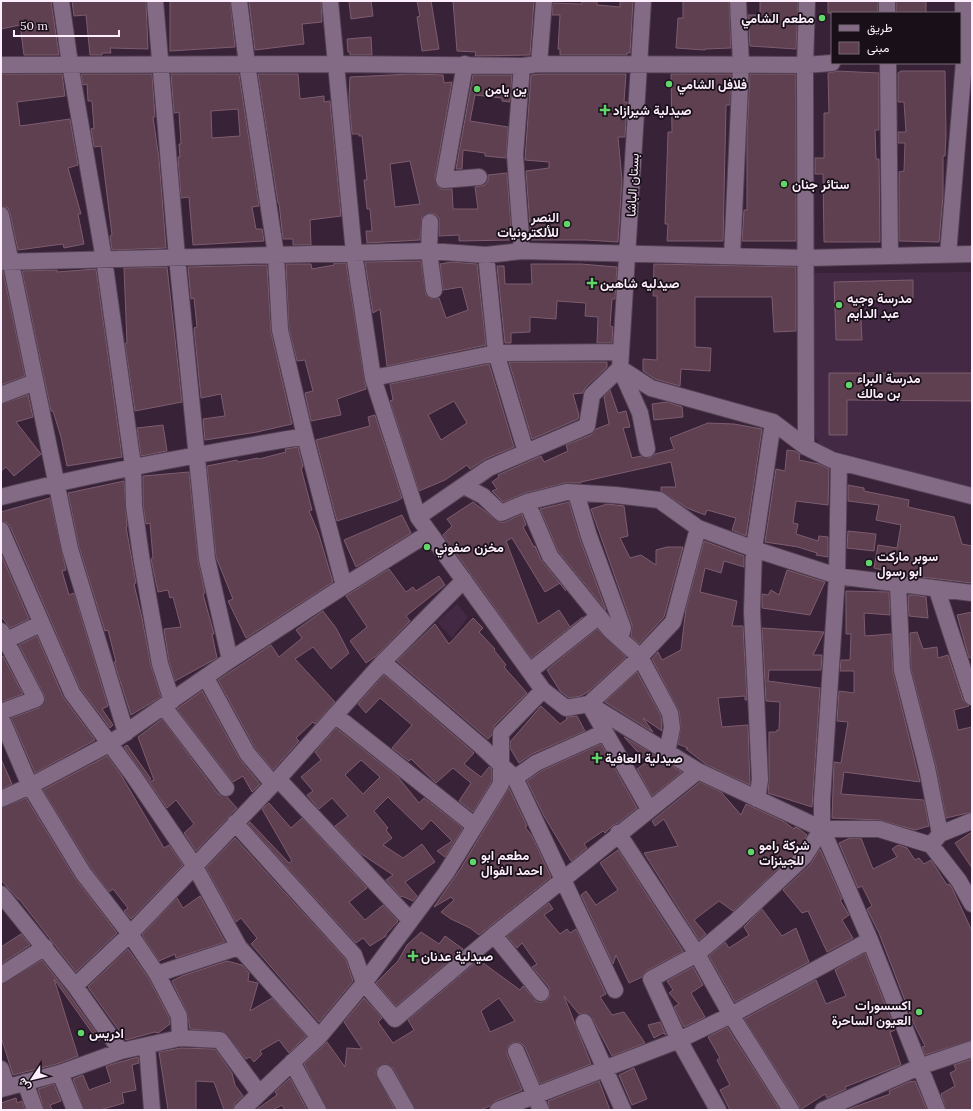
<svg xmlns="http://www.w3.org/2000/svg" width="973" height="1111" font-family="Lora,Vazirmatn,serif">
  <rect width="100%" height="100%" fill="#372238"/>
  <path fill="#432944" d="M972 272V488L821 447 815 436 812 273Z
    M457 604 468 617 452 638 437 622Z"/>
  <path fill="#5f4051" stroke="#7d5c6e" fill-rule="evenodd" d="M1 1H51L59 55H24L20 25 1 29Z
    M72 1H146L148 49 110 48 111 53H102V55H90L86 15 74 16Z
    M170 1H230L235 47 170 51Z
    M257 1H321L322 22 302 24 304 44 255 50 249 2Z
    M349 1H371L373 16 351 19Z
    M417 1H431L439 49 422 51 417 17 420 16Z
    M453 1H534L530 55 475 56 476 52 457 51Z
    M582 1H597V5L620 7V1H633L630 53H627V55H560V49H558L560 15H552L553 3 582 4Z
    M683 1H729L731 48 705 49V50L676 48 678 18H683Z
    M760 1H798L796 49 750 46 748 15H760Z
    M828 1H878V13H828Z
    M896 1H926V13H896Z
    M371 37 372 55H350V52H348L347 39Z
    M837 71 879 73V130H875L876 159H879L880 242H824L823 174H815V158H824V113H829L828 73Z
    M901 71H945L946 134 945 156H943V197L939 242 899 241V172L904 171 905 143H898V132H906L904 102H898V73Z
    M1 74H62L65 96 17 102 20 126 70 119 78 165 68 168 81 214H78L84 244 64 248 63 244 18 250 10 213 8 208 1 206Z
    M81 74H152L155 117H153L159 159 166 248 112 250 110 236 112 235 101 146 94 147 91 129 94 128 92 101H88L87 84 83 85Z
    M171 74H239L259 206 252 207 256 229H262L264 241 193 245 189 197 181 198 178 157H180L179 144H181L179 112 174 113ZM238 109 240 136 212 138 211 111Z
    M258 74H298L300 99 324 96V102L330 101 341 216 310 220 311 245H293V239H283L279 203H278Z
    M411 74 443 75 444 83 452 82 435 178 437 186 441 189H452L453 209H478L475 187 485 185 488 181V175L507 173 512 240 459 241V235L439 236V218L435 214 430 213 422 217 420 240 367 243 366 231H372L370 209H367L364 180H367L362 136H359V134H352L349 99 350 77ZM410 161 420 204 395 207 390 164Z
    M540 74H626L624 102H627L625 137H618L622 180 618 242 586 240H531L526 171 549 168V162L525 160 531 75Z
    M671 74H731L730 105H726L723 241H667L668 224H665L668 132H672Z
    M750 74H796V241H742L744 210H747V133Z
    M473 75H512L510 102 502 101V98L475 95 470 121 508 127 506 158 485 156V153L463 150 462 169H456Z
    M421 261 426 295 431 299 439 298 446 318 468 310 462 287 443 290 440 264 452 262 477 264 486 345 387 366 380 309 373 313 365 262Z
    M334 263H346L366 389 337 399 341 415 311 421 305 393 313 391 305 360 297 361 289 329 286 264H311L312 269 334 265Z
    M531 264H581L617 267 615 299H612L610 326 613 327 612 343H597L598 317 585 316 586 303 557 301 556 319 530 317V332L511 333V343H505L497 266H504L505 284H532Z
    M654 264 796 267V331L774 332 772 297H695V347L711 348 710 371 681 369 680 386 655 379 643 371V359L657 360V296H653Z
    M267 265 271 332 292 424 257 432 205 440 203 419 225 416 221 394 201 398 194 328 197 327 194 298 191 299 188 267Z
    M167 267 182 402 135 411 125 344 127 343 124 268Z
    M96 269 122 457 67 466 61 437 53 411H51L22 271 57 270V272Z
    M3 271 25 376 1 385V272Z
    M913 280V298L860 300 862 340H836L834 282Z
    M509 362H607V367L585 388 583 393 573 394 579 415 578 419 532 439Z
    M489 364 514 447 485 459 470 469 467 465 445 480 419 491 390 401 393 400 390 384ZM454 401 467 423 441 440 428 415Z
    M829 373H972V401L847 400V435H829Z
    M610 390 618 413 626 411 630 427 623 428 632 458 641 456 649 458 655 454 674 449 670 438 708 423 734 424 762 429 746 536 732 530 736 518 707 510 705 515 687 508 661 491V487H676L671 462 581 482V483H565L525 493 503 502 492 491 497 489 492 482 499 477 498 475 541 456 544 462 568 451 566 445 591 435 596 429 609 424 604 397Z
    M28 395 33 417 16 422 41 454 14 476 6 467 1 471V404Z
    M667 402 682 407 683 417 654 420 652 404Z
    M375 415 402 498 397 501 337 521 316 440 370 426 368 417Z
    M163 425 167 451 141 456 137 428Z
    M298 447 303 467 301 468 312 510 309 511 318 532 333 582 246 638 228 601 233 599 216 557 207 466 237 460 238 462 258 458 259 459 286 452 285 449Z
    M787 450 795 451 800 454 799 460 819 464 829 469 828 505 796 501 793 523 798 524 796 534 818 541 819 536 828 537V557L816 555 817 553 798 547 765 542 776 469 785 471Z
    M189 472 198 560 205 593 203 594 214 634H212L217 658 175 681 169 662 164 629 181 627 173 597 170 598 168 590 158 592 155 578 151 559 153 558 150 523 146 524 143 505V476Z
    M124 481 127 527H126L136 583 134 584 142 618 151 666 161 697 131 715 114 662H116L108 630 105 631 79 547 68 493Z
    M848 485 864 488V491L909 500 908 507 954 517 962 544 972 546V583L903 575 874 568 878 545 897 548 901 525 876 520 879 505 848 501Z
    M50 498 66 570 62 571 69 595 74 593 108 706 102 709 113 725 110 728 80 688 10 526 6 522 1 521V512Z
    M473 502 499 522H505L522 514 526 525 523 527 534 547 535 546 541 560 566 591 560 583 545 592 512 538 506 541 538 624 559 610 570 627 583 617 531 658 443 535 452 526 447 519Z
    M569 502 580 539 606 610 558 551 540 509Z
    M607 504 624 506 628 536 620 538 630 558 641 555 656 565V550L667 547H683L664 617 639 644 631 636 632 625 591 509Z
    M402 515 411 533 356 567 344 540Z
    M848 531 876 534 874 551 847 548Z
    M704 541 744 556V567L724 561 721 573 705 568 700 592 737 601 732 626H743L747 700H745V696L718 698 722 727 748 725 750 785 707 765 686 749 688 748 678 744 681 727 679 711 652 659 658 652 662 660 681 650 686 608Z
    M1 554 29 619 10 628 1 616Z
    M389 569 406 592 413 587 416 591 439 576 445 585 406 616 410 621 376 656 366 663 350 641 367 627 346 596Z
    M787 570 825 582 810 615 762 608V594L768 595 771 590 779 595Z
    M846 591 889 592 890 615 864 613 865 636 891 634 893 672 920 782 844 772 841 794 924 800 929 826 915 830 879 820 832 818 834 762 841 763 848 722 837 721 839 691 854 693V671H840L841 660H850L851 634H846Z
    M914 595 926 597 928 618 909 616 908 596Z
    M323 611 336 628 349 653 331 669 313 647 295 659 335 702 315 724 313 722 296 738 299 741 273 770 255 748 218 680 271 645 279 657 302 638 296 630Z
    M972 612V657L969 658 957 615Z
    M473 618 483 628 479 632 495 649 494 650 506 665 504 667 527 693 494 726 492 735 488 739 397 661 435 624 449 644Z
    M762 628 824 632 813 655H822L821 670H769L768 681 820 688 812 807 768 793 769 780V732H776L777 730H779L780 702 766 701Z
    M597 629 626 657 588 692 581 696 569 698 560 691 547 670Z
    M917 632 923 649 937 647 938 658 948 655 963 700 969 706 954 710 958 730 972 727V812L946 818 936 766 911 669 910 633Z
    M37 636 63 697 95 740 35 773 11 718 39 708 45 700 44 695 19 645Z
    M3 656 23 694 1 702V657Z
    M637 672 661 716 662 731 643 718 653 732 605 702Z
    M384 675 474 753 464 764 481 777 489 767 492 769V781L473 812 459 801 471 783 453 768 436 783 411 759 409 761 392 748 412 725 380 698 366 713 358 704Z
    M202 691 239 758 260 784 252 792 243 776 233 782 177 709Z
    M541 706 560 724 567 719 566 717 577 716 585 731 532 754 519 763 510 748V742Z
    M162 719 218 794 227 797 237 808 196 851 184 833 194 824 176 800 167 808 149 782 154 780 138 737Z
    M336 728 398 777 419 803 424 798 463 828 445 857 437 851 452 841 431 820 422 830 388 797 374 811 388 828 386 830 392 838 383 845 403 858 422 844 435 862 405 882 417 896 413 901 402 896 401 897 386 880 393 875 360 853 335 826 348 816 332 798 319 809 307 795 313 791 301 777 321 760 315 752ZM361 760 380 777 363 794 345 775Z
    M624 737 656 756 664 765 667 763 682 772 652 796 637 769 647 762Z
    M601 744 637 808 617 824 613 825 605 833 603 831 584 844 587 848 571 861 544 816 527 781 541 771Z
    M127 745 151 779 148 781 124 747Z
    M107 756 121 775 164 848 169 845 183 865 131 919 124 911 128 908 113 889 109 892 91 868 43 790Z
    M1 759 12 784 1 789Z
    M700 782 721 792 741 815 746 804 783 821 794 829 795 827 798 828 807 835 797 851 733 911 719 901 694 920 706 934 699 940 644 853 678 846 664 819 655 826 652 821Z
    M509 788 527 826 525 827 532 836 551 877 479 935 470 928 451 919 441 912 454 900 451 897 434 907 461 868Z
    M26 798 75 878 117 933 76 972 19 899H18L1 880V808Z
    M269 803 291 828 302 818 367 888 349 902 365 920 383 905 398 921 386 934V936L370 946 363 938 356 943 248 824 250 822 289 863 292 861 262 809Z
    M972 832V868L955 843Z
    M235 838 346 960 353 981 319 1022 251 944 257 938 241 918 236 922 206 868Z
    M850 838H861L873 869 897 857 892 849 898 845 907 848 915 860 919 858 924 864 931 860 947 885 949 884 951 886 972 931V1040L925 1055 922 1047 925 1046 914 1024 879 933 867 909 872 906 862 886 858 888 839 843Z
    M820 849 842 899 840 900 849 915 842 920 853 938 827 952 808 911 802 913 783 890 811 864Z
    M618 850 683 951 646 971 642 977 629 983 616 955 613 964 581 895 586 891 596 905 618 890 600 863Z
    M200 896 225 942 176 958 175 954 159 961 142 935 177 898 183 908Z
    M549 903 553 909 544 915 560 934 567 929 570 933 576 929 606 994 600 997 612 1015 624 1012 645 1043 612 1056 592 1018 585 1013 579 1014 564 996 591 1064 540 1084 525 1047 521 1043 513 1042 508 1046 507 1054 522 1090 495 1101 490 1106 480 1110H415L393 1068 385 1064 377 1068 376 1073 395 1110H327L304 1064 327 1042 345 1067 347 1048 362 1049 344 1022 364 998 382 1018 378 1022 393 1043 414 1030 408 1020 479 960 520 990 523 986 537 1002H543L547 1000 550 996 549 987 532 967 537 964 522 943 517 948 507 936ZM499 998 515 1021 490 1032 481 1011Z
    M762 909 782 936 796 928 809 962 735 1002 709 956 725 942 729 948 749 935 744 927Z
    M421 932 439 944 445 936 463 949 396 1006 376 983 398 961 407 945Z
    M21 934 30 945 1 964V947Z
    M128 949 149 979 170 1019V1024L158 1033 155 1032 126 1040 88 987Z
    M865 953 895 1030 890 1032 901 1065 845 1087 846 1089 827 1098 825 1094 800 1110 799 1105 744 1019 816 980 826 1004 846 996 835 970Z
    M42 960 67 992 101 1039 98 1041 54 979 78 1056 57 1064 13 1075 1 1037V984Z
    M227 961 242 965 249 973 248 981 258 983 250 1011 272 998 306 1036 289 1053 279 1040 260 1051 262 1054 254 1062 250 1057 246 1059 224 1032 190 1029 187 1012 172 981 182 976Z
    M693 967 703 985 691 993 705 1017 684 1027 674 1007 679 1004 669 993 673 990 667 981Z
    M660 1022 666 1035 663 1033 654 1038 648 1025Z
    M727 1027 780 1110H730L720 1090 730 1085 717 1060 720 1058 708 1037Z
    M181 1048 215 1049 232 1073 235 1085 243 1096 235 1103 233 1110H224L214 1082 196 1081V1110H168L159 1052Z
    M138 1057 139 1063 132 1065 136 1090 122 1093 124 1103 100 1110H84L73 1079 83 1075 89 1090 111 1082 106 1066Z
    M972 1059V1110H946L941 1094 955 1086 950 1073 956 1070 954 1065Z
    M634 1068 647 1099 632 1105 619 1075Z
    M290 1078 307 1110H285L282 1105 273 1110H256L277 1095 275 1092Z
    M599 1081 610 1110H550L548 1101Z
    M915 1081 927 1110H846L890 1094 889 1091 909 1082Z
    M54 1084 61 1101 50 1105 52 1110H44L38 1089Z
    M16 1098 17 1103 22 1101 25 1110H1V1103Z"/>
  <g fill="none" stroke-linecap="round" stroke-linejoin="round">
    <defs>
      <path id="street" d="M61 1 70 64 104 259 133 466 134 506 141 556 160 664 172 701
        M155 1 177 257 207 559 230 660
        M239 1 247 64 276 255 280 330 305 436 344 586
        M330 1 354 253 373 378 418 517 543 690 566 708 589 704 698 771 822 829H879L931 845 940 834 972 821
        M643 1 620 368 640 413 647 449
        M887 1V13
        M888 63 890 256
        M465 64 444 180 479 177
        M539 64 544 1
        M1 65 336 64 522 66 539 64 805 65 832 63
        M1 215 70 549 126 733
        M430 222 429 251 434 290
        M522 251 515 155 522 66
        M948 254 964 62 963 1
        M486 255 496 353 526 452
        M732 256 741 64 738 1
        M1 262 429 251 486 255 522 251 806 258 972 254
        M620 368 651 388 773 422 806 447 832 460 972 496
        M373 378 496 353 621 352
        M1 395 35 382
        M806 447 805 65 807 1
        M839 462 837 576 822 800V829L870 940 937 1110
        M464 486 483 496 501 513 527 502 567 492 615 495 659 500 698 528 754 549 837 576 972 593
        M576 493 589 536 623 628 620 639
        M1 497C101 471 203 454 305 436
        M527 502 550 556 610 630 640 657 670 713 672 728 667 752
        M418 517 489 468 587 426 592 395 620 368
        M1 530 72 693 133 775 194 865 239 947 319 1037
        M898 585 902 670 927 768 940 834
        M937 590 972 697
        M1 631 36 699 1 712
        M1 643 40 624
        M383 662 482 747 515 778 615 990
        M530 671 599 616
        M206 678 247 753 273 784
        M164 707 226 788
        M335 715 475 826
        M1 718 30 786 83 873 130 934 157 974 179 1016 180 1038
        M515 778 536 763 605 732
        M278 779 410 920
        M1 799 30 786 109 744 230 660 344 586 429 533
        M757 799 760 780 752 612 754 549 773 422
        M649 809 589 704 640 657 673 622 698 528
        M235 823 354 955 364 983 395 1019 494 935 698 771
        M618 833 697 954 731 1015 791 1110
        M931 845 959 881 972 904
        M1 894 75 986 121 1051
        M494 935 541 993
        M157 974 239 947
        M1 975 45 947
        M75 986 130 934 278 779 383 662 464 580
        M584 1022 623 1110
        M147 1046 152 1110
        M516 1051 541 1110
        M292 1062 318 1110
        M1 1069 7 1087
        M60 1073 75 1110
        M385 1073 406 1110
        M25 1082 35 1110
        M1 1089 60 1073 121 1051 180 1038 220 1040 259 1093
        M242 1110 319 1037 364 983 446 873 501 784V733L543 690
        M498 1110 679 1040 731 1015 870 940
        M718 1110 679 1040 651 979 697 954 736 921 804 857 822 829
        M823 1110 919 1067 972 1049"/>
    </defs>
    <use href="#street" stroke="#534154" stroke-width="18"/>
    <use href="#street" stroke="#846b85" stroke-width="16"/>
  </g>
  <g fill="#61d56a" stroke="#190f19" stroke-width="1.5">
    <circle cx="822" cy="18" r="4"/>
    <circle cx="669" cy="84" r="4"/>
    <circle cx="477" cy="89" r="4"/>
    <path d="M603 104h4v4h4v4h-4v4h-4v-4h-4v-4h4z"/>
    <circle cx="784" cy="184" r="4"/>
    <circle cx="567" cy="224" r="4"/>
    <path d="M590 277h4v4h4v4h-4v4h-4v-4h-4v-4h4z"/>
    <circle cx="839" cy="305" r="4"/>
    <circle cx="849" cy="385" r="4"/>
    <circle cx="427" cy="547" r="4"/>
    <circle cx="869" cy="563" r="4"/>
    <path d="M595 752h4v4h4v4h-4v4h-4v-4h-4v-4h4z"/>
    <circle cx="751" cy="852" r="4"/>
    <circle cx="473" cy="862" r="4"/>
    <path d="M411 950h4v4h4v4h-4v4h-4v-4h-4v-4h4z"/>
    <circle cx="919" cy="1012" r="4"/>
    <circle cx="81" cy="1033" r="4"/>
  </g>
  <g text-anchor="middle" stroke-width="3.5" stroke-linejoin="round" paint-order="stroke">
    <g font-size="13" font-weight="bold" fill="#fceefc" stroke="#190f19" text-anchor="start">
      <text x="814" y="23" text-anchor="end">مطعم الشامي</text>
      <text x="677" y="89">فلافل الشامي</text>
      <text x="485" y="94">ين يامن</text>
      <text x="613" y="115">صيدلية شيرازاد</text>
      <text x="792" y="189">ستائر جنان</text>
      <text x="559" y="222" text-anchor="end">النصر<tspan x="559" dy="15">للألكترونيات</tspan></text>
      <text x="600" y="288">صيدليه شاهين</text>
      <text x="847" y="303">مدرسة وجيه<tspan x="847" dy="15">عبد الدايم</tspan></text>
      <text x="857" y="383">مدرسة البراء<tspan x="857" dy="15">بن مالك</tspan></text>
      <text x="435" y="552">مخزن صفوني</text>
      <text x="877" y="561">سوبر ماركت<tspan x="877" dy="15">ابو رسول</tspan></text>
      <text x="605" y="763">صيدلية العافية</text>
      <text x="759" y="850">شركة رامو<tspan x="759" dy="15">للجينزات</tspan></text>
      <text x="481" y="860">مطعم ابو<tspan x="481" dy="15">احمد الفوال</tspan></text>
      <text x="421" y="961">صيدلية عدنان</text>
      <text x="911" y="1010" text-anchor="end">اكسسورات<tspan x="911" dy="15">العيون الساحرة</tspan></text>
      <text x="89" y="1038">ادريس</text>
    </g>
    <g font-size="13" fill="#fceefc" stroke="#190f19">
      <text transform="translate(632 185) rotate(-87)" y="5">بستان الباشا</text>
    </g>
  </g>
  <rect width="973" height="1111" fill="none" stroke="#fceefc" stroke-width="4"/>
  <rect x="831" y="12" width="130" height="52" fill="#190f19" stroke="#746874"/>
  <rect x="839" y="25" width="20" height="6" fill="#846b85" stroke="#746874"/>
  <text x="867" y="32" font-size="12" fill="#fceefc">طريق</text>
  <rect x="839" y="42" width="20" height="12" fill="#5f4051" stroke="#746874"/>
  <text x="867" y="52" font-size="12" fill="#fceefc">مبنى</text>
  <g transform="translate(32 1079) rotate(235)" stroke="#190f19" stroke-width="3" paint-order="stroke">
  <path d="M0-3L7 15L0 10L-7 15Z" fill="#fceefc"/>
  <text y="-6" font-size="11" font-weight="bold" text-anchor="middle" fill="#fceefc">ش</text>
  </g>
  <path d="M14 30v6h105v-6" fill="none" stroke="#fceefc" stroke-width="2"/>
  <text x="20" y="30" font-size="12" fill="#fceefc" stroke="#190f19" stroke-width="3" paint-order="stroke">50 m</text>
</svg>
